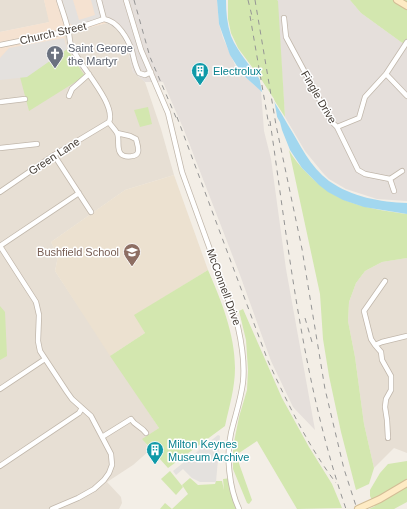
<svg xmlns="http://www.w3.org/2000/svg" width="407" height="509" font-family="Helvetica,sans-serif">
  <rect width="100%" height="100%" fill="#f3eee6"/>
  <path fill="#e7dfd4" d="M0 0H44L50 22 0 32Z
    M107 23 116 29 125 39 133 72 145 82 161 129 174 175 125 190 51 242 58 256 55 271 159 428 143 439 150 450 133 465 107 482 121 497 122 503 119 509H0V79L64 34Z
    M407 258V453L394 448 374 468 364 424 355 357 348 321 349 302 356 283 365 271 382 262Z"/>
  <path fill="#f5e2d1" d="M44 0H101L107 23 64 34 67 49 27 77 0 79V32L49 22Z"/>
  <path fill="#e5dfdb" d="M101 0H217L219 24 223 38 235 65 242 74 261 91 264 131 271 159 286 269 315 430 293 407 271 361 240 275 184 130 163 82H145L133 72 125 39 116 29 107 23Z
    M277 0H350L361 13 401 42 407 45V201L377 199 346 189 329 179 323 173 305 151 285 117Z"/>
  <path fill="#ece1d0" d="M174 175 208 270 135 315 145 333 110 356 55 271 58 256 51 242 125 190Z"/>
  <path fill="#d3e7af" d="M228 0H277L278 1 285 117 258 75 238 48 231 33 228 19Z
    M350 0H407V45L401 42 361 13Z
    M67 49 85 76 29 111 20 77 27 76Z
    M148 107 152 124 140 127 134 110Z
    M289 150C294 159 299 165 306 172 336 204 365 208 407 214V258L382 262 365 271 356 283 349 302 348 321 355 357 364 424 374 468 369 484 356 490 341 432 329 376 323 339 320 294Z
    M208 270C221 300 235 334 235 368 235 388 229 407 225 426L168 468 142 439 159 428 110 356 145 333 134 315Z
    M0 306 5 312 7 356 0 360Z
    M243 309 282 398 309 447 332 484 342 508 297 509 257 441 236 455 252 500 249 504 247 503 233 469V447L239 417 247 390 248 370 246 340 239 311Z
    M407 461V502L394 509H369L375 506 370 496V490L380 473 388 464Z
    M170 471 183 487 176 495 161 479Z
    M190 478 198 485 215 484 216 481H222L224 490 223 479 231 478 239 509H160L165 503 172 509 188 494 182 485Z"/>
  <path fill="#e4e1de" d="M62 0H73L79 20 95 15 91 0H98L102 18 74 26 72 25 68 22Z
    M64 38 67 49 27 77 0 80V58L9 48Z
    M218 435 220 436 216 482H200L192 478 183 469 176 475 173 471Z"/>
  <path fill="#a2d7ef" d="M217 0H226C226 12 227 24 231 36 238 53 251 66 261 81 270 96 280 110 288 125 300 144 310 167 329 181 352 197 380 202 407 203V214L364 207 343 200 328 192 319 185 302 168 290 150 282 130 280 122 262 92 242 74 230 55 219 24Z"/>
  <path fill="#f3eee6" d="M259 76 274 99 278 122 263 97Z"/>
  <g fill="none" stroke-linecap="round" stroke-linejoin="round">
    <defs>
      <path id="street" d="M59 0C62 10 66 20 68 30 70 35 69 40 71 45 77 64 117 103 109 122 111 126 115 129 117 133 120 139 116 149 121 154 125 158 137 157 138 152 139 148 137 143 136 139L130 136 117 133
        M99 0 104 19
        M126 0 141 50 168 113 182 172 238 327C242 345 245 363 243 382 241 399 235 416 231 433 226 455 229 488 239 509
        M284 18 286 37 331 121 337 127 359 118 365 97 386 74 407 42
        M0 45 69 31 104 19C118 21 128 39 132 51 134 59 135 66 139 73L145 75 151 72
        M386 74 407 96
        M69 96 72 89 89 74
        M0 102 25 99
        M337 127 358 170 365 174 390 179 402 171
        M0 148 37 144
        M54 155 91 212
        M390 179 394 191
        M0 192 54 155 109 122
        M0 246 36 302 39 315 38 341 40 351 67 392 72 399 91 416 111 454 112 465 109 473 104 480 94 489 78 498 52 509
        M0 246 79 193
        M385 281 364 311 371 339 375 345 382 342 407 336
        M375 345 381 352 382 360 391 376V390L386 399 385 407 387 420 388 438
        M0 389 45 359
        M102 437 131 419C135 426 141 426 146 433
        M0 466 79 413 82 408"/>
      <path id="secondary" d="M397 0 407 6
        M358 509 380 499 407 483"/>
    </defs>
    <use href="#street" stroke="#c1b7ab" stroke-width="6"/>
    <use href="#secondary" stroke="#d3bd96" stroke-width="8"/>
    <use href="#street" stroke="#fff" stroke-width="4.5"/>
    <use href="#secondary" stroke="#feebc4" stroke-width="6"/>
    <path stroke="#959595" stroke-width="1" stroke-dasharray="5 5" stroke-linecap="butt" d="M134 0 150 57 178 122
      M248 0 253 20
      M255 0 276 125 302 249 325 389 344 469 357 509
      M250 16 269 126
      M177 117 268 361C288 404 308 446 336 483
      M270 121C289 251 303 384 346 509
      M305 318 312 342"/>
  </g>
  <defs>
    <symbol id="church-pin" viewBox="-11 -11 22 30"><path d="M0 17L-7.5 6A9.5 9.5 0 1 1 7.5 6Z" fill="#6b7280" stroke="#fff"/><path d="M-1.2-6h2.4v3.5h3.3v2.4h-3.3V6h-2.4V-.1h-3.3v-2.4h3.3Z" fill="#fff"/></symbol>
    <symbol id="building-pin" viewBox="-11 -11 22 30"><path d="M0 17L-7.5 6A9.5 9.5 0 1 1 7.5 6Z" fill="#0f9aa8" stroke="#fff"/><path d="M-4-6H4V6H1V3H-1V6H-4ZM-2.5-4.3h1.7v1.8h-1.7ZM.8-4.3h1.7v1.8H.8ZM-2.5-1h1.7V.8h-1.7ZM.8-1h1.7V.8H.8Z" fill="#fff"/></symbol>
    <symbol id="school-pin" viewBox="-11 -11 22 30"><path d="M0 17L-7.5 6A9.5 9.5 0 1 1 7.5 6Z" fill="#8d6e63" stroke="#fff"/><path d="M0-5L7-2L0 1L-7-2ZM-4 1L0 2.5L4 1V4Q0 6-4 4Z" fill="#fff"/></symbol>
  </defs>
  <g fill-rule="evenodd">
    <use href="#church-pin" x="45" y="44" width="20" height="27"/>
    <use href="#building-pin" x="190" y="61" width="20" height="27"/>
    <use href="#school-pin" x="122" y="242" width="20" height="27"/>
    <use href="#building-pin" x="145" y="440" width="20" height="27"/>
  </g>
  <g text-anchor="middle" stroke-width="3" stroke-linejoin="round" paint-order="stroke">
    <g font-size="11" fill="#453d35" stroke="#fff">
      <text transform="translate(53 33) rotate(-13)" y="4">Church Street</text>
      <text transform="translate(319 97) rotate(60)" y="4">Fingle Drive</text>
      <text transform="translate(54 156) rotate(-33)" y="4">Green Lane</text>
      <text transform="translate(224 287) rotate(70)" y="4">McConnell Drive</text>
    </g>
    <g font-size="11" fill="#5b616d" stroke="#fff" text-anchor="start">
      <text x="68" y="52">Saint George<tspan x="68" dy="13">the Martyr</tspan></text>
    </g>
    <g font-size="11" fill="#0d838f" stroke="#fff" text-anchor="start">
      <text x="213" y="75">Electrolux</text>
      <text x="168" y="448">Milton Keynes<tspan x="168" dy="13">Museum Archive</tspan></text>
    </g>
    <g font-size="11" fill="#785e54" stroke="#fff" text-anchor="end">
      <text x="119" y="256">Bushfield School</text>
    </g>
  </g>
</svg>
